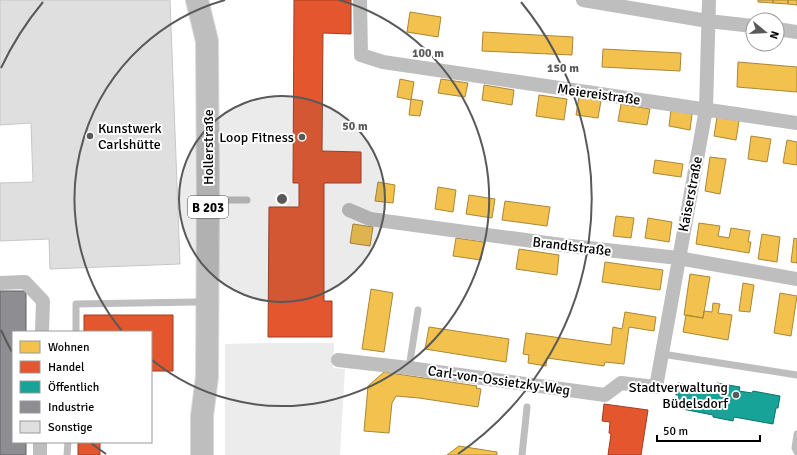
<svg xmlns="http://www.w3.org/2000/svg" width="797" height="455" font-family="Signika,sans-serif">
  <rect width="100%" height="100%" fill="#fff"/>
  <path fill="#ececec" d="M268 343H334L333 368 345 369 340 455H225V344Z"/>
  <path fill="#f2c14e" stroke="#a98737" d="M758 0H773V3L758 2Z
    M773 0H788V4L773 3Z
    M788 0H797V5L788 4Z
    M410 12 441 17 438 37 407 32Z
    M483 32 573 37 572 55 482 51Z
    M603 49 681 53 680 71 602 67Z
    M738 62 797 67V92L737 87Z
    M400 79 414 82 411 100 397 97Z
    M441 79 468 83 465 97 438 93Z
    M484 85 514 90 512 105 482 100Z
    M539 95 567 99 564 120 536 116Z
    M579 97 601 101 598 118 576 115Z
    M411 99 423 101 420 116 409 115Z
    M621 104 650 109 647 125 618 121Z
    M671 110 692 114 690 130 669 126Z
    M717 117 739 121 736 140 714 136Z
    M751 136 771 139 767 162 748 159Z
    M787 140 797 142V165L783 163Z
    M710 157 726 159 720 194 705 191Z
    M655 160 683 164 681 177 653 173Z
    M378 182 395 185 393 203 375 201Z
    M438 187 456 190 453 212 435 209Z
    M469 195 495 199 492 218 466 214Z
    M505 201 550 207 547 226 502 220Z
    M616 216 634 218 631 238 613 236Z
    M648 218 672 222 669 242 645 238Z
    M699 223 720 226 718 236 729 238 731 228 750 231 748 242H751L749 253 696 244Z
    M353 224 373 227 370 246 350 243Z
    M762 234 780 237 777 262 758 259Z
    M456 238 484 242 481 260 453 256Z
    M794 238 797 239V263L791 262Z
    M519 249 559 255 557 275 516 269Z
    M605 262 663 270 660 290 602 282Z
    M690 274 710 277 703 318 684 315Z
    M743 283 754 285 750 312 739 311Z
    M371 289 393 293 384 352 362 349Z
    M780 293 797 296 791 336 774 333Z
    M713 303 720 304 718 313 732 315 728 340 683 332 686 315 703 318 704 311 712 312Z
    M625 312 656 317 654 331 629 327 624 364 605 362 604 366 547 358 546 366 528 363 529 355 523 354 526 333 611 345 613 327 622 329Z
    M429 327 509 339 506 362 425 349Z
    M384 372 477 386 476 388 481 389 478 407 419 398 396 396 392 403 389 433 364 431 368 386Z
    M459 446 497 452V455H447Z"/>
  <path fill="#e4572e" stroke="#a03d20" d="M294 0H351V34L323 33 322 151 361 152V183H324V301H332V337H268L269 207H299V183H293Z
    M84 315H173V371H151V332H84Z
    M604 404 648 410 641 455H608L611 434 609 433 610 422 602 421Z
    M78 442H100V455H78Z"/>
  <path fill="#17a398" stroke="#10726a" d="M678 383 716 390 717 383 740 387 739 391 752 393 753 391 780 396 778 408H776L773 424 734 417 733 421 713 417V415L677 408 679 395H676Z"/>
  <path fill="#8d8d92" stroke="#636366" d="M0 291H26V332H13V442H26V455H0Z"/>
  <path fill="#dfdfdf" stroke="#c7c7c7" d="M0 0H170L180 264 50 269 49 239 0 241V183L33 182 31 123 0 125Z"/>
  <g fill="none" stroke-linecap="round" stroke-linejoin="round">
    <defs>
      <path id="primary" d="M197 0 207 41 208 200 207 377 202 416V455"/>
    </defs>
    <use href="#primary" stroke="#dbdbdb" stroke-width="24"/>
    <path stroke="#bebebe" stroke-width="7" d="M195 200H247
      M76 332V304L196 302
      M662 354 797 375
      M409 368 418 310
      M797 434 795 448 797 452
      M67 455 68 442
      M522 455 527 407"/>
    <path stroke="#bebebe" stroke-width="14" d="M360 0 361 55 383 62 797 123
      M583 0 708 21 753 26
      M777 29 797 32
      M349 210 370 219 562 245 678 258 797 279
      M0 283 25 282 43 301 42 332
      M338 360 409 368 605 395 621 383 656 387 706 109 709 0
      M40 455V442"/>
    <use href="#primary" stroke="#bebebe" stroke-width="22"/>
  </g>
  <circle cx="282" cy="199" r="103" fill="#595959" fill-opacity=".12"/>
  <g fill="none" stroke="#595959" stroke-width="2">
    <circle cx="282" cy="199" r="103"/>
    <path d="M122 331A207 207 0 0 1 225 0M339 0A207 207 0 1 1 152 360"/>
    <path d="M106 454A310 310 0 0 1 91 443M12 352A310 310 0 0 1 1 330M1 68A310 310 0 0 1 43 2M521 2A310 310 0 0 1 458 454"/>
  </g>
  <g fill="#595959" stroke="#fff" stroke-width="1.5">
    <circle cx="90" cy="136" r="4"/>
    <circle cx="302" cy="137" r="4"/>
    <circle cx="736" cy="395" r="4"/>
  </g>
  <g text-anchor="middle" stroke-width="4" stroke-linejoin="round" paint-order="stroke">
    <rect fill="#fff" stroke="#4c4c4c" stroke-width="1" x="188" y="196" width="40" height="22" rx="3"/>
    <g font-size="13" font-weight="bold" fill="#000">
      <text x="208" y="212">B 203</text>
    </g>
    <g font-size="14" fill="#000" stroke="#fff">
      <text transform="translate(599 94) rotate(8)" y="5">Meiereistraße</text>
      <text transform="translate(208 147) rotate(-90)" y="5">Hollerstraße</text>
      <text transform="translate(690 194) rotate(-79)" y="5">Kaiserstraße</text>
      <text transform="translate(572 246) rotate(7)" y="5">Brandtstraße</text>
      <text transform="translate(499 380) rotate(8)" y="5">Carl-von-Ossietzky-Weg</text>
    </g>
    <g font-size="14" fill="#000" stroke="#fff" text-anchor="end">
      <text x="98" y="133" text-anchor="start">Kunstwerk<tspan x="98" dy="16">Carlshütte</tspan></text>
      <text x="294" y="142">Loop Fitness</text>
      <text x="728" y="392">Stadtverwaltung<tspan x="728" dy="16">Büdelsdorf</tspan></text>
    </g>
  </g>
  <circle cx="282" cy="199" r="6" fill="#595959" stroke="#fff" stroke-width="2"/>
  <g font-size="12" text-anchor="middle" font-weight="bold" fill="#595959" stroke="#fff" stroke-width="4" stroke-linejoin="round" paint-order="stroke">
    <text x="428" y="57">100 m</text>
    <text x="563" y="72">150 m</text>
    <text x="355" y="130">50 m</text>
  </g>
  <rect x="12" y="331" width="140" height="112" fill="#ffffff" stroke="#999999"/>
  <rect x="20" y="341" width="20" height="12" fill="#f2c14e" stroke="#999999"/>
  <text x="48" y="351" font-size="12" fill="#000000">Wohnen</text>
  <rect x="20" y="361" width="20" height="12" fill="#e4572e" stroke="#999999"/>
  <text x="48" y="371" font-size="12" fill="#000000">Handel</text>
  <rect x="20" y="381" width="20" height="12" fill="#17a398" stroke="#999999"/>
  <text x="48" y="391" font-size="12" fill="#000000">Öffentlich</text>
  <rect x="20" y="401" width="20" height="12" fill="#8d8d92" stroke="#999999"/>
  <text x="48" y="411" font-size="12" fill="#000000">Industrie</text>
  <rect x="20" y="421" width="20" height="12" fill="#dfdfdf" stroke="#999999"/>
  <text x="48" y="431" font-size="12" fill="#000000">Sonstige</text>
  <g transform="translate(765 32) rotate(108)"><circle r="19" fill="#ffffff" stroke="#999999"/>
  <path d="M0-3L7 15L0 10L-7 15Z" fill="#595959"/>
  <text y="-6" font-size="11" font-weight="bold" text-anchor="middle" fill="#000000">N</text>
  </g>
  <path d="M657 435v6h103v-6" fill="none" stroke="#000000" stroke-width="2"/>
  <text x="663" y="435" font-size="12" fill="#000000" stroke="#ffffff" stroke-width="3" paint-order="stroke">50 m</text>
</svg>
